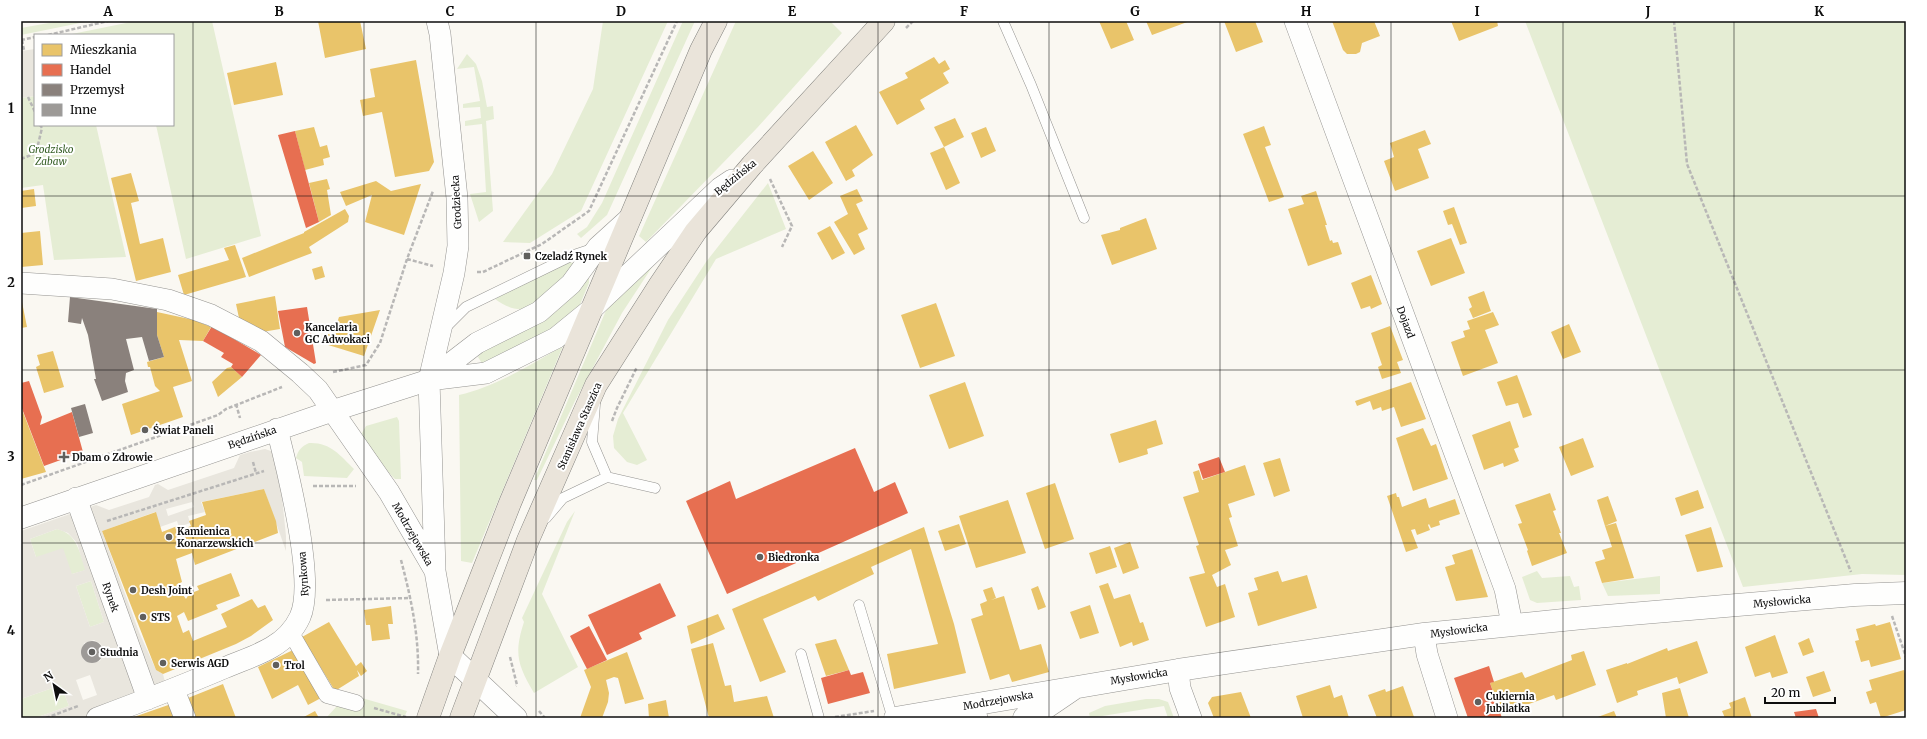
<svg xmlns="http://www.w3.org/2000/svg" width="1927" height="739" font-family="Merriweather,serif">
  <rect width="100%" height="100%" fill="#faf8f2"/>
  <path fill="#e5edd4" d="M60 21H90L21 35V28Z
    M136 21H212L261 236 186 259 156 125H173V35H67Z
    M603 21H668L581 211 530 243 503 242 552 174 593 89Z
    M683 21H695L607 215 581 238 577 234 587 227 602 203Z
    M736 21H830L842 33 757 128 646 242 639 236 640 234Z
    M1525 21H1906V575L1862 574 1743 587Z
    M467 54 476 64 482 81 487 107 493 106 494 119 486 121 493 211 479 222 470 194 486 192 482 124 465 126V121L481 118 480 107 463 108V104L480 101 474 67 457 69Z
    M35 96V125H96L126 257 54 260 43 185 21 188V98Z
    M768 183 786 229 716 259 623 413 647 460 637 465 627 462 614 448 613 436 618 419 668 320 706 262Z
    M675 232 622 313 575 401 537 480H534L610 301Z
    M567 262 573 263 575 267C567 274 536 305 529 308 516 312 505 306 495 299Z
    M589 278V283L576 314 531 344 483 365 478 357 482 352 558 310Z
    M563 346 472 563 461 561 459 395C495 387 532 364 563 346Z
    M397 417 399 421 401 479H395L390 474 363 440 362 433 366 426Z
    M309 443C330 442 340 455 354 469L347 478 304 476 302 462 296 458C298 450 302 446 309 443Z
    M575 511 542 594 578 667 534 693C517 664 514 653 524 622L522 618 567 522Z
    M57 529C77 533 80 554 86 570L72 574 36 557 30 539Z
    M1537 571 1542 578 1570 576 1574 587 1579 586 1581 600 1537 603 1530 600 1522 577Z
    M1660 576V594L1608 596 1602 583Z
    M91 581 104 622 90 627 76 586Z
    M61 685 69 706 35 718H21V699Z
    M348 694 407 711 404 718H326Z
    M1146 699H1159L1168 702 1174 718H1168L1164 706 1090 718 1089 713 1105 706Z"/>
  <path fill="#e9e6de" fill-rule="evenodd" d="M35 49V96L21 98V51Z
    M265 449 274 452 279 468 286 536V551L264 489 201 502 205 512 188 516 190 523 179 527 177 521 160 527 155 512 102 531 139 632 156 670 163 674 165 682 125 718H35L69 706 61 685 21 699V531L96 505 109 510 149 497 155 485 158 484 168 490 234 468 240 455 250 452ZM192 502 194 507 168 516 166 509ZM57 529 68 533 77 543 85 570 72 574 63 548 36 557 30 539ZM91 581 104 622 90 627 76 586ZM94 640 101 644 104 653 100 661 92 663 84 660 81 651 84 643ZM90 675 97 695 83 700 76 680Z"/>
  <path fill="#e9c46a" d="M318 21H360L366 49 325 58Z
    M1099 21H1126L1134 40 1111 49Z
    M1146 21H1190L1152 35Z
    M1224 21H1255L1263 42 1236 52Z
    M1332 21H1374L1380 36 1362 43 1360 52 1356 54H1347L1343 50Z
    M1451 21H1497L1498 26 1459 41Z
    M934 57 939 64 945 60 950 69 943 73 949 83 920 100 925 109 897 125 879 92 908 78 905 73Z
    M416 60 434 162 429 171 395 177 382 112 363 116 360 100 375 97 370 69Z
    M276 62 283 95 234 105 227 73Z
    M955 118 964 137 944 147 934 127Z
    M856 125 873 155 852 170 855 176 846 181 825 142Z
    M1264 126 1271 145 1265 147 1284 197 1269 202 1243 134Z
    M314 127 320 147 327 145 330 157 323 159 324 165 305 170 295 131Z
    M986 127 996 151 981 158 971 133Z
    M1425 130 1431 144 1418 149 1429 178 1395 191 1384 161 1394 157 1390 143Z
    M944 147 960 183 946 190 930 153Z
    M813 151 833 183 809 200 788 166Z
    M131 173 139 201 131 203 140 244 163 238 171 272 136 281 111 178Z
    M327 179 330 189 327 190 331 215 319 222 309 183Z
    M376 181 391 191 421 184 404 235 365 222 372 195 346 206 340 192Z
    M34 189 36 206 21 208V191Z
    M857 189 863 201 856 204 868 229 858 234 865 249 854 255 834 222 848 214 840 196Z
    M1316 191 1327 225H1325L1330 241 1332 240 1333 243 1338 242 1342 254 1308 266 1288 209 1304 204 1301 196Z
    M1454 207 1467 243 1460 245 1452 224 1448 225 1443 211Z
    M345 209 349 216 348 222 309 247 312 253 249 277 242 258 304 233V232Z
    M1146 218 1157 249 1112 265 1101 235 1120 230V228Z
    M830 226 845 253 832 260 817 233Z
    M40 231 43 265 21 267V233Z
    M1451 238 1465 273 1431 286 1417 251Z
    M235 245 246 277 184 295 178 275 229 260 224 248Z
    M322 266 325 277 315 280 312 269Z
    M1371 275 1382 304 1371 309 1370 306 1361 309 1351 283Z
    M1484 291 1491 311 1473 318 1469 309 1472 307 1468 297Z
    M275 296 280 329 262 332 239 318 236 304Z
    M21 302H22L27 327 21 328Z
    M936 303 955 356 920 368 901 315Z
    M380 310 364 356 325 344 328 334 333 335 339 317Z
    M157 312 194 320 211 327 203 341 179 340 192 381 173 387 183 417 131 435 122 404 160 391 155 386 150 367H148L147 362 164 357 157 335Z
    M1493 312 1499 325 1485 330 1498 363 1463 376 1451 342 1465 337 1463 331 1470 329 1467 321Z
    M1569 324 1581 352 1563 359 1551 332Z
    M1390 326 1403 360 1397 362 1401 373 1382 379 1378 367 1382 365 1371 333Z
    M53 351 64 387 44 393 36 367 40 365 37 355Z
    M231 367 242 377 218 397 212 382 227 368Z
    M1517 375 1532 415 1523 418 1518 403 1506 406 1497 382Z
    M965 382 984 436 949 449 929 395Z
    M1411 382 1426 419 1401 427 1394 407 1382 411 1381 407 1373 410 1370 401 1357 406 1355 401Z
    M21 407 46 472 21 479Z
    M1156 420 1163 444 1147 449 1148 454 1119 463 1110 434Z
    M1510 421 1519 447 1514 449 1519 461 1504 467 1503 463 1484 470 1472 435Z
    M1423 428 1431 446 1436 444 1448 479 1413 491 1396 438Z
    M1583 438 1594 467 1571 476 1559 447Z
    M1280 458 1290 491 1274 497 1263 463Z
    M1245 465 1255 495 1228 504 1232 517 1229 518 1238 546 1225 550 1231 565 1212 575 1217 587 1225 584 1235 617 1206 627 1189 577 1205 573 1196 546 1199 545 1183 497 1199 492 1193 472 1199 470 1202 480Z
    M1055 483 1074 539 1045 549 1026 493Z
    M264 489 276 521 278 533 195 565 192 553 176 559 182 582 176 585 186 599 189 594 199 590 197 586 231 573 240 596 216 605 218 609 188 621 184 612 177 616 183 633 189 630 193 641 227 627 221 614 252 599 258 608 265 605 273 620 251 636 236 644 163 674 156 670 102 531 156 512 162 532 180 525 181 530 191 526 189 521 206 515 202 502Z
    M1698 490 1704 508 1681 516 1675 498Z
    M1396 493 1397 497H1399L1402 507 1426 498 1429 508 1455 499 1460 514 1439 521 1440 525 1431 528 1429 524 1428 525 1430 530 1417 535 1415 529 1411 530 1418 548 1406 552 1387 496Z
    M1550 493 1556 510 1553 511 1561 533H1559L1567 553 1532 566 1527 551 1528 550 1518 524 1522 523 1515 505Z
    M1608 496 1617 521 1605 526 1597 500Z
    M1008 500 1026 553 976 568 959 516Z
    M1616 523 1634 578 1602 583 1595 562 1605 559 1602 550 1612 547 1605 526Z
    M959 524 966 544 945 551 938 531Z
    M924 527 954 624 966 673 894 689 887 654 938 644 911 549 871 567 874 574 818 601 815 596 763 619 786 672 760 682 732 609Z
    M1711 527 1723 567 1697 572 1685 535Z
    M1130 542 1139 568 1123 574 1114 548Z
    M1110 546 1117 567 1096 574 1089 553Z
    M1472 549 1488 597 1456 601 1445 567 1455 564 1452 555Z
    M1278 571 1282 582 1307 575 1317 608 1258 626 1248 593 1258 590 1254 578Z
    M1108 583 1114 599 1130 594 1140 623 1143 622 1149 640 1133 646 1132 642 1120 647 1099 586Z
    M1038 586 1046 607 1038 610 1031 589Z
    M992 587 996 598 991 600 1004 596 1020 650 1041 644 1049 672 1012 682 1009 674 990 680 971 619 983 615 980 604 987 601 983 590Z
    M1090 605 1099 633 1080 639 1070 612Z
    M391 606 393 624H388L390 639 372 641 370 625H366L364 610Z
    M718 614 725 629 691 644 687 626Z
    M329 622 356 666 361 662 367 671 361 676 357 670 359 676 335 691 302 637Z
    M1890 622 1901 659 1871 667 1869 660 1861 662 1855 641 1859 640 1856 629 1875 624 1876 626Z
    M1775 635 1788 673 1772 678 1770 672 1755 677 1745 647Z
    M1809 638 1814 652 1803 656 1798 643Z
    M836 639 849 670 826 676 815 644Z
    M1697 641 1708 673 1679 684 1677 677 1637 691 1638 695 1617 703 1606 670 1627 663V664L1667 648 1668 651Z
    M713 643 725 686 731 685 734 702 767 696 774 718H709L691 649Z
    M293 650 321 698 308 705 298 685 272 699 258 667Z
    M1584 651 1596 685 1556 700 1554 695 1501 714 1490 683 1522 672 1525 678 1572 660 1571 655Z
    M627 652 644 699 625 704 618 678 614 677 606 680 609 693 608 702 602 718H580L591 687 584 670Z
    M1904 670 1906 677V710L1881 718 1876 702 1870 704 1866 692 1872 690 1869 680Z
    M1824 671 1831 691 1813 697 1806 677Z
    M223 684 236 718H190L183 700Z
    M1330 685 1334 698 1342 695 1349 718H1303L1296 696Z
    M1403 686 1414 717 1377 718 1368 695 1385 689 1386 692Z
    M1680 688 1689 718H1666L1662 693Z
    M1241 692 1251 718H1214L1208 703 1212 697Z
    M1745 697 1752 718H1725L1722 711 1731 708 1729 703Z
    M666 700 669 718H649L648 704Z
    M174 703 179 718H131Z
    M315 711 319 718H302Z
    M1614 711 1617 718H1595Z"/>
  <path fill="#e76f51" d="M295 131 319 222 306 228 278 135Z
    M307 307 316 363 314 364 285 347 278 311Z
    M212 326 261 355 242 377 231 367 233 364 221 357 224 353 203 341Z
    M29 381 42 417 40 425 72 412 83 452 44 466 21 406V383Z
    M855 448 874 492 895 482 908 513 727 594 686 501 730 481 736 499Z
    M1219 457 1225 472 1203 479 1198 464Z
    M660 583 676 616 639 633 642 639 607 655 588 615Z
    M589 626 607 660 587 669 570 636Z
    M1489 666 1494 682 1490 683 1502 718H1468L1454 678Z
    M849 670 851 675 863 672 870 693 828 704 821 678Z
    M1816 709 1819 718H1796L1794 712Z"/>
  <path fill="#8a817c" d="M70 297 157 309V335L164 357 149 361 142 337 126 339 134 370 126 373 125 381 128 392 102 401 94 379H96L88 335 82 318 81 324 68 322Z
    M85 404 93 433 79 437 71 408Z"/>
  <path fill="#9d9a97" d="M81 652a11 11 0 1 1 22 0a11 11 0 1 1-22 0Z"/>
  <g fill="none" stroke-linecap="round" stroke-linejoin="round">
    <defs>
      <path id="service" d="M1003 21 1031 85 1084 218
        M444 329 466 307 571 256 592 249
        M595 404 592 442 607 477
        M546 518 563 498 607 477 655 488
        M859 605 890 709 892 718
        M801 654 819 718"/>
      <path id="pedestrian" d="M291 633 327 695 356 703"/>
      <path id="minor" d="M1295 21 1505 589 1512 624
        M21 283 112 289 168 300 211 315 261 341 300 373 318 390 389 492 435 571 450 656
        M429 380 477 343 539 312 571 284 598 247 631 217
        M76 498 148 699
        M21 518 332 411 429 380 486 373 556 338 594 307 720 188 732 180
        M435 569 429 380 454 273 458 246 457 198 440 34 437 21
        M1424 634 1427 654 1447 718
        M1178 670 1180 688 1191 718
        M174 690 185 718
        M972 705 977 718
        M97 718C140 702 182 686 224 668 240 661 257 656 272 647 284 640 294 630 300 617 316 582 287 468 277 429"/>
      <path id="tertiary" d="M450 656 516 718
        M895 718 1178 670 1424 634 1583 618 1855 595 1906 593
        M1024 718 1047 707 1072 690"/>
      <path id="primary" d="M428 718 450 656 510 503 701 50 716 21
        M461 718 528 540 596 385 659 286 696 231 752 165 884 21"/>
    </defs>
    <use href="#service" stroke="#949390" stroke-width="11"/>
    <use href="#pedestrian" stroke="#949390" stroke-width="17"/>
    <use href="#minor" stroke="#949390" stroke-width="22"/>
    <use href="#tertiary" stroke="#949390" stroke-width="23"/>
    <use href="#primary" stroke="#81807d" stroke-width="23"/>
    <path stroke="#b8b7b6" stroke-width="2.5" stroke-dasharray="4 2" stroke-linecap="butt" d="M1674 21 1687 164 1851 572
      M906 28 913 21
      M48 35 108 21
      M21 40 35 37
      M22 40 24 50
      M28 97 35 112
      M21 159 36 153 42 128 40 125
      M770 179 792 226 782 247
      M407 259 433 266
      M477 272H483L542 244 589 211 677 21
      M333 372 366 365 380 343 407 259 433 191
      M236 404 240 418
      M612 421 617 408 637 367
      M253 462 256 473
      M21 485 218 415 226 409 282 387
      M313 486H356
      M107 521 264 471
      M401 560C411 598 419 635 418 674
      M326 600 411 598
      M1892 616 1906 657
      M510 657 517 685 516 686
      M374 708 406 717
      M539 711 545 718
      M835 717 874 711
      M46 718 78 706"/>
    <use href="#service" stroke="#fefefd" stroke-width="10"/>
    <use href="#pedestrian" stroke="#fefefd" stroke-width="16"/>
    <use href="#minor" stroke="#fefefd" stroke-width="21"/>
    <use href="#tertiary" stroke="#fefefd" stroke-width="22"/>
    <use href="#primary" stroke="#eae4da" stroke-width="22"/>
  </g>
  <path fill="none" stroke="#0d0d0d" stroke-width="1" stroke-opacity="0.55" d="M193 21V718M364 21V718M536 21V718M707 21V718M878 21V718M1049 21V718M1220 21V718M1391 21V718M1563 21V718M1734 21V718M21 196H1906M21 370H1906M21 543H1906"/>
  <g fill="#605f5d" stroke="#fff" stroke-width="1.5">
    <rect x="523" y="252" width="8" height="8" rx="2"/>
    <circle cx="297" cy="333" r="4"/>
    <circle cx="145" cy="430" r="4"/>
    <path d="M62 451h4v4h4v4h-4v4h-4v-4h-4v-4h4z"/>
    <circle cx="169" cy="537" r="4"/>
    <circle cx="760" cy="557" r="4"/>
    <circle cx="133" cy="590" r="4"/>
    <circle cx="143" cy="617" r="4"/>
    <circle cx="92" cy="652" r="4"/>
    <circle cx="163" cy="663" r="4"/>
    <circle cx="276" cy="665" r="4"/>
    <circle cx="1478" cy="702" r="4"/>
  </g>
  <g text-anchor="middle" stroke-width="4" stroke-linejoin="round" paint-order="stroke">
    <g font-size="10" font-style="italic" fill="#345d24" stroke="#fff">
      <text x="51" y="153">Grodzisko<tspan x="51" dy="12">Zabaw</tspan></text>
    </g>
    <g font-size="10" fill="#0d0d0d" stroke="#fff">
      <text transform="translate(735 177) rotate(-39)" y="4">Będzińska</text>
      <text transform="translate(456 202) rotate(-93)" y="4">Grodziecka</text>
      <text transform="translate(1406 322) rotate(70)" y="4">Dojazd</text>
      <text transform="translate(579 426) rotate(-66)" y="4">Stanisława Staszica</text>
      <text transform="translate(252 437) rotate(-19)" y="4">Będzińska</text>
      <text transform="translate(413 534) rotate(60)" y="4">Modrzejowska</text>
      <text transform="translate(303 574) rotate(-94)" y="4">Rynkowa</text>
      <text transform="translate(111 597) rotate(71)" y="4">Rynek</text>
      <text transform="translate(1782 601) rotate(-5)" y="4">Mysłowicka</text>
      <text transform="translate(1459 630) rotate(-7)" y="4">Mysłowicka</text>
      <text transform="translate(1139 676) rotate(-9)" y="4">Mysłowicka</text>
      <text transform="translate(998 700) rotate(-10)" y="4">Modrzejowska</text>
    </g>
    <g font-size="10" font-weight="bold" fill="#0d0d0d" stroke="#fff" text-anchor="start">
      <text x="535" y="260">Czeladź Rynek</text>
      <text x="305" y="331">Kancelaria<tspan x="305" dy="12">GC Adwokaci</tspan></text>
      <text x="153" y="434">Świat Paneli</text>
      <text x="72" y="461">Dbam o Zdrowie</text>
      <text x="177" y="535">Kamienica<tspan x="177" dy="12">Konarzewskich</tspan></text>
      <text x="768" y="561">Biedronka</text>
      <text x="141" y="594">Desh Joint</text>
      <text x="151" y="621">STS</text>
      <text x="100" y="656">Studnia</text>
      <text x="171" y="667">Serwis AGD</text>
      <text x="284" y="669">Trol</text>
      <text x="1486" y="700">Cukiernia<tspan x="1486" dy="12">Jubilatka</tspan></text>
    </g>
  </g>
  <rect width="1927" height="739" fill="none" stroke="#ffffff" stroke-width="44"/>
  <rect x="34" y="34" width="140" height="92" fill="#ffffff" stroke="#9e9e9e"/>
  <rect x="42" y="44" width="20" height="12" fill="#e9c46a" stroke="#9e9e9e"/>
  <text x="70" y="54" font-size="12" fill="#0d0d0d">Mieszkania</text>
  <rect x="42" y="64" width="20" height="12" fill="#e76f51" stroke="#9e9e9e"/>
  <text x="70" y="74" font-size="12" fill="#0d0d0d">Handel</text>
  <rect x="42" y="84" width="20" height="12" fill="#8a817c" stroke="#9e9e9e"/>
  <text x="70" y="94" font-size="12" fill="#0d0d0d">Przemysł</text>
  <rect x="42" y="104" width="20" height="12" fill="#9d9a97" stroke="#9e9e9e"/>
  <text x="70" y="114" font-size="12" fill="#0d0d0d">Inne</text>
  <g transform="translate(54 685) rotate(327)" stroke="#ffffff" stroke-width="3" paint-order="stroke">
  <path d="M0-3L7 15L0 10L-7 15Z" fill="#0d0d0d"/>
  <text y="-6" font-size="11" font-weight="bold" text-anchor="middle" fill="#0d0d0d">N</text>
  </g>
  <path d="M1765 697v6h70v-6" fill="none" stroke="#0d0d0d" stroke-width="2"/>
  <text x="1771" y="697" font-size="12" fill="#0d0d0d" stroke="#ffffff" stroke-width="3" paint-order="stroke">20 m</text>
  <rect x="22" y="22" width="1883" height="695" fill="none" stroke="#0d0d0d" stroke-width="1.5"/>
  <g font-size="13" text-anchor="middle" font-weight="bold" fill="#0d0d0d">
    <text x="108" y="16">A</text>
    <text x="279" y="16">B</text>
    <text x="450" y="16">C</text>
    <text x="621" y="16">D</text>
    <text x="792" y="16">E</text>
    <text x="964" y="16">F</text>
    <text x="1135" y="16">G</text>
    <text x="1306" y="16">H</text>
    <text x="1477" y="16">I</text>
    <text x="1648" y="16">J</text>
    <text x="1819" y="16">K</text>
    <text x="11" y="113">1</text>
    <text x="11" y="287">2</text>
    <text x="11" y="461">3</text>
    <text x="11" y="635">4</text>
  </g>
</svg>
